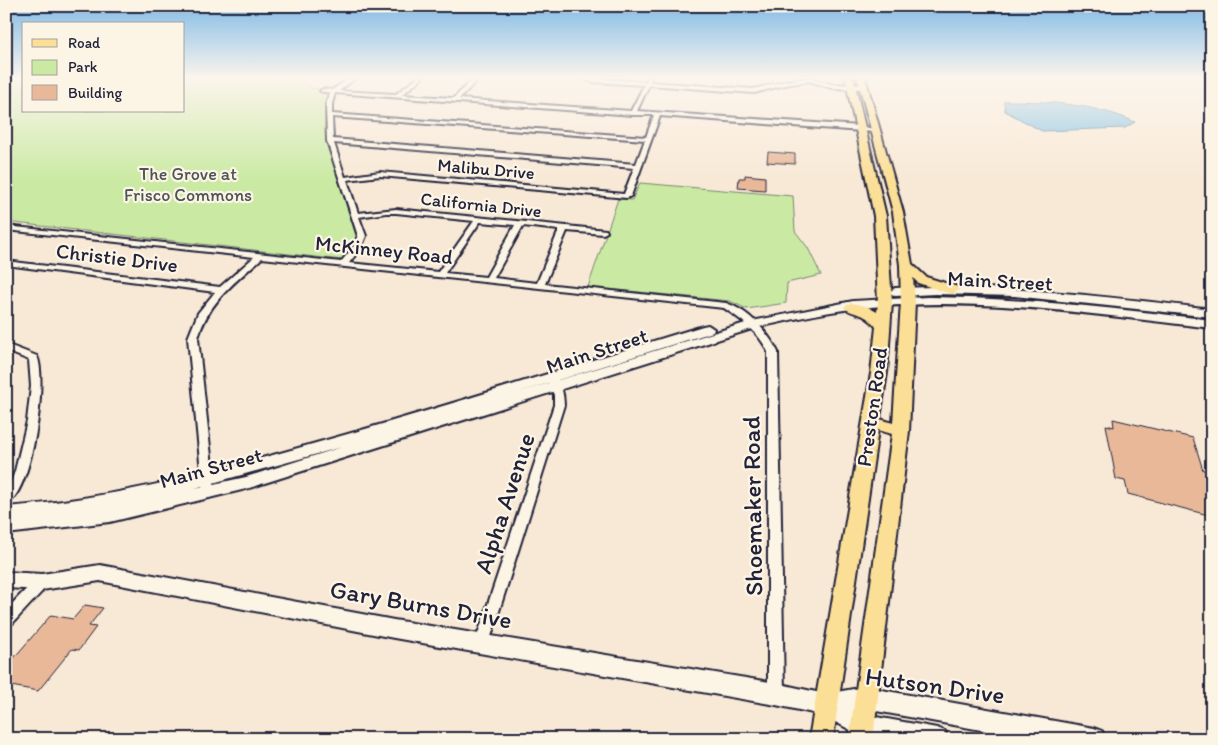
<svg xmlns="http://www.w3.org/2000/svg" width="1218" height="745" font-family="Itim,sans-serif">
  <rect width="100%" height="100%" fill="#f8e9d6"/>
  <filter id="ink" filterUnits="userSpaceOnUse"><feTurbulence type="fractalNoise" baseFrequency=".02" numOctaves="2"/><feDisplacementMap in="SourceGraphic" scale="10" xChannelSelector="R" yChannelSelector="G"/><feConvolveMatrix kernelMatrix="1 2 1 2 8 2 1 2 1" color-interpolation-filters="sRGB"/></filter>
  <g filter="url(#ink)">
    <path fill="#caeaa3" stroke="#76866f" d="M6 77H24V111H184V77H300L310 88 323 89 319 92 326 93 339 182 357 239 342 260 6 222Z
      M640 183 793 196 795 231 808 248 821 275 787 283 786 303 747 309 730 301 588 287 618 199 632 200Z"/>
    <path fill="#84c2e4" stroke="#5d82a0" d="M1004 101C1048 101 1094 104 1135 122L1125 128 1042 131 1005 111Z"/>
    <path fill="#e8b899" stroke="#22223b" d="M768 152 795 154V164L767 162Z
      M745 175 765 177V190L738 188 739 178H745Z
      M1113 419 1193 438 1203 470 1212 472V516L1128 494 1125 481 1116 479 1106 425 1114 427Z
      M85 605 103 608 89 626 96 627 79 650 72 649 38 691 6 685V667L51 615 73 619Z"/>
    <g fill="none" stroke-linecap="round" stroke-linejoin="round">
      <defs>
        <path id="street" d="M352 77H357L339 91 396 94 418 77H423L402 95 454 98 475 77H480L459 99 631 111 644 85 592 82 579 77 645 82 648 77H652L650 82 754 89 785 81 815 77 813 79 832 84 863 85 866 87 863 89 832 88 809 81 785 85 754 93 649 85 637 111 860 126 878 130 875 132 660 116 631 196 627 198 380 176 347 180 358 213 396 209 606 230 607 232 603 234 567 231 545 284 726 303C748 310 768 332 778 352L784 694 781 699 776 702 771 699 768 694V352C759 332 742 320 724 308L262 258C235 282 208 302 198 338L215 493 213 496 209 498 205 496 203 493 188 338 198 313 215 292 6 265V261L220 287 254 257 6 230V226L341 262 353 247 358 236 327 141 326 104 330 93 320 91 323 89 332 90ZM335 93 633 115H654L646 137 332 114V104ZM332 117 645 140 636 164 333 139ZM334 143 634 168 624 194 380 172 345 177ZM386 213H396L474 221 438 272 349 263 361 248 366 236 359 217ZM480 222 515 225 486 277 445 273ZM523 226 559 230 537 283 494 278Z
          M6 344 37 356C48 379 32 495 6 504V490L10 485 15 471 27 421 31 386 29 360 6 351Z
          M551 374C561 378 564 395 564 405L489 643 487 648 482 650 477 648 475 643 554 405V395L546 377Z
          M42 576 47 578 49 582 47 586 11 625 6 627V610L37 578Z"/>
        <path id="secondary" d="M935 287C1028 287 1119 298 1212 309V317L1014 296 935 294 895 296 889 292 895 288Z
          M928 297C1023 298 1117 309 1212 320V328C1099 315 985 297 871 307 832 310 794 319 755 328L246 489 110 522 6 534V507C113 499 214 472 316 443 446 407 574 365 703 326L708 325 714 329 713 332 513 394 752 321 853 301ZM342 447 246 477 195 488Z
          M100 565 394 620 776 683 825 694 865 687 1094 728 1102 731 1105 739H1031L865 709 857 710 865 715 937 728 945 731 948 739H877L862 736 822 715 776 705 394 638 100 581 42 590 6 588V572L42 574Z"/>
        <path id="primary" d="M845 77H853L886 216 892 302 887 373 880 419 893 423 901 302 900 265 893 212 857 77H865L903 212 912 264 926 277 958 287 959 290 953 294 948 293 918 283 913 278 915 302 909 431 873 739H849L892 434 878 430 833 739H809L871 373 876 327C864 310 852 316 844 307L851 303 866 306 877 312 878 302 874 216Z"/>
      </defs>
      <use href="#street" stroke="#22223b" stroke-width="4"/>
      <use href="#secondary" stroke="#22223b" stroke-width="4"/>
      <use href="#primary" stroke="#22223b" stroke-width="4"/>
      <use href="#street" fill="#fcf5e5" fill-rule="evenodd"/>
      <use href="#secondary" fill="#fcf5e5" fill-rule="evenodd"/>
      <use href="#primary" fill="#fbdf96" fill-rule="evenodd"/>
    </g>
  </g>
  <linearGradient id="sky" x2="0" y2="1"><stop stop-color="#80bae6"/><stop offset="0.43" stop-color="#fcf5ed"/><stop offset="1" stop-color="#fcf5ed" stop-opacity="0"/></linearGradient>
  <rect width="1218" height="181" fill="url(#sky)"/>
  <g text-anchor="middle" stroke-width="4.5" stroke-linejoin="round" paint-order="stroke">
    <g font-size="18" fill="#22223b" stroke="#fcf5e5">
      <text transform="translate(486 169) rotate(5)" y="6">Malibu Drive</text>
      <text transform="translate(481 205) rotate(6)" y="6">California Drive</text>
    </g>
    <g font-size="18" fill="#4c5455" stroke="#fcf5e5">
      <text x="188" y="180">The Grove at<tspan x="188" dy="21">Frisco Commons</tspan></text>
    </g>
    <g font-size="21" fill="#22223b" stroke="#fcf5e5">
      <text transform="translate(384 250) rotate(6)" y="7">McKinney Road</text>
      <text transform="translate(117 258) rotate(7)" y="7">Christie Drive</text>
      <text transform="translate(1000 281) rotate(3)" y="7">Main Street</text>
      <text transform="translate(597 351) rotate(-18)" y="7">Main Street</text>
      <text transform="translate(872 407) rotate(-82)" y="7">Preston Road</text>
      <text transform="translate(211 468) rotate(-15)" y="7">Main Street</text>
    </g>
    <g font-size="25" fill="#22223b" stroke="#fcf5e5">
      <text transform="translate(504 503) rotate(-72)" y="9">Alpha Avenue</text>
      <text transform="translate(752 506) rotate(-91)" y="9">Shoemaker Road</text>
      <text transform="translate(421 604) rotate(10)" y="9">Gary Burns Drive</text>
      <text transform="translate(935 685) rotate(8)" y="9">Hutson Drive</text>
    </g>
  </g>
  <rect width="1218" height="745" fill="none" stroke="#fcf5e5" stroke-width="25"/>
  <rect x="12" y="12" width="1193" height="720" fill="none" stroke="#22223b" stroke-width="2" filter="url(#ink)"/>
  <rect x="22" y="22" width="162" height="90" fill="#fcf5e5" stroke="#a5a1a1"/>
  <rect x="32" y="39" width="25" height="8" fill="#fbdf96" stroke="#a5a1a1"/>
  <text x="68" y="48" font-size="15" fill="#22223b">Road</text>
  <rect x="32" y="60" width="25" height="15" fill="#caeaa3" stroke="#a5a1a1"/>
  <text x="68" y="72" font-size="15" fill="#22223b">Park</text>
  <rect x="32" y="85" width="25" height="15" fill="#e8b899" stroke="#a5a1a1"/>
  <text x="68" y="98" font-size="15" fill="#22223b">Building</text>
</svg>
